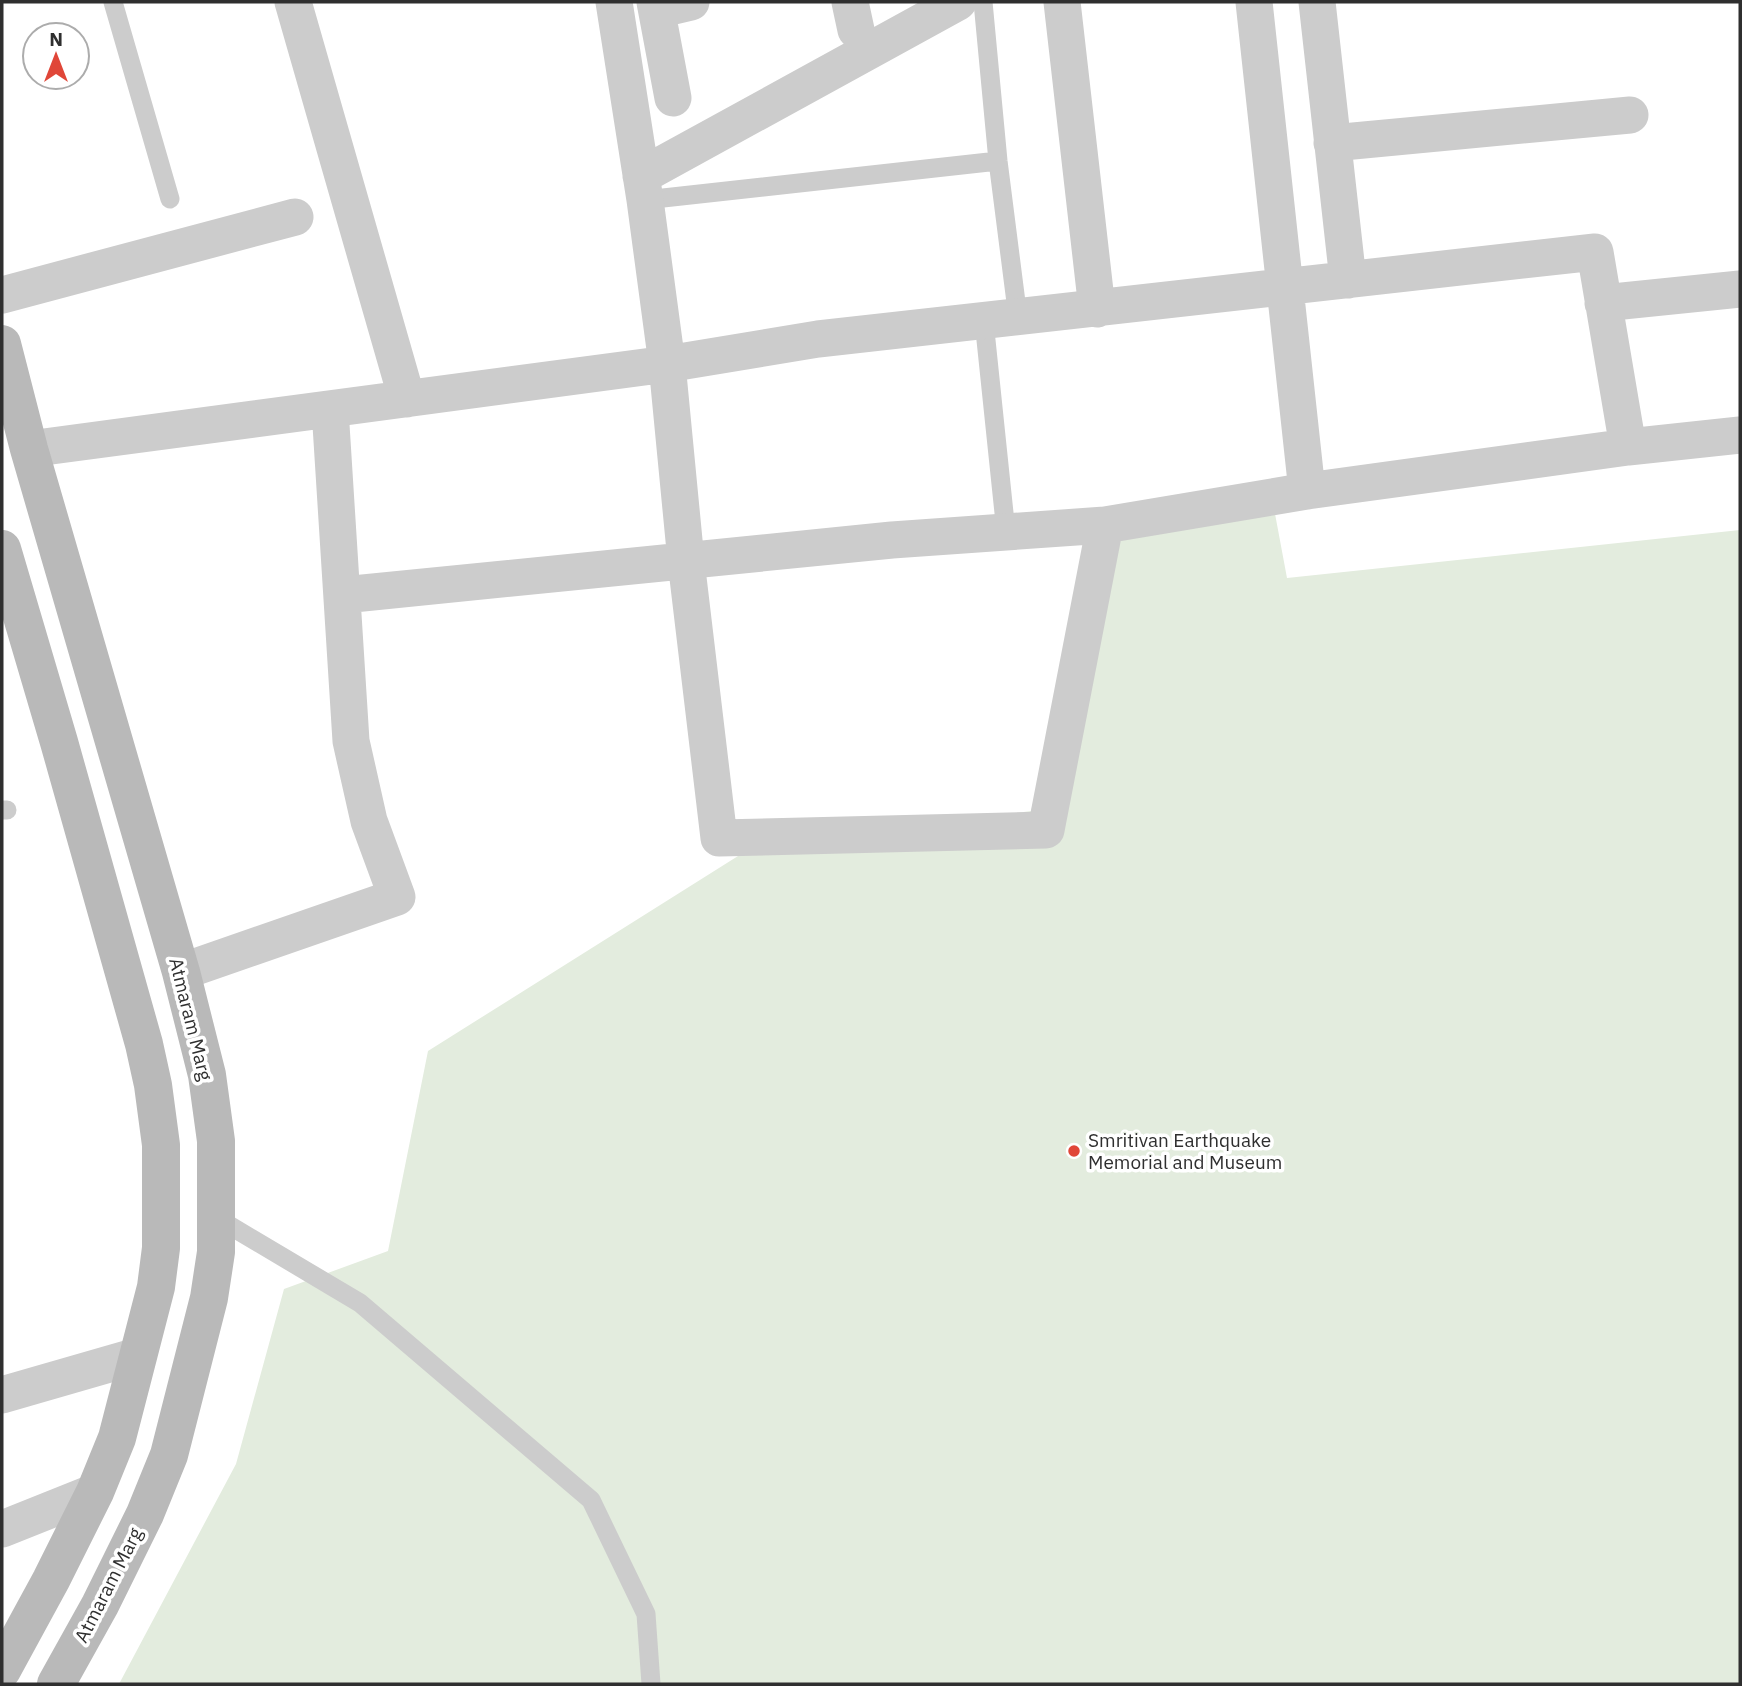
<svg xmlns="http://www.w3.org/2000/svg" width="1742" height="1686" font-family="'IBM Plex Sans',sans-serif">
  <rect width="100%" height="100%" fill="#fff"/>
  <path fill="#e3ecde" d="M1273 503 1287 578 1740 530V1684H119L236 1464 284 1289 388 1251 428 1051 746 851 1031 811 1105 525Z"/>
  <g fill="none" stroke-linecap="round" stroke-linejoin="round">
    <path stroke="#ccc" stroke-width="19" d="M113 2 170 199
      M983 2 998 161 1018 318
      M645 200 998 161
      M984 321 1006 532
      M2 810H7
      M217 1218 360 1303 591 1500 646 1614 651 1684"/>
    <path stroke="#ccc" stroke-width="37" d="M293 2 407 399
      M614 2 645 200 667 364 686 561 719 838 1046 830 1105 525
      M655 2 673 98
      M850 2 856 30
      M1062 2 1097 309
      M1254 2 1307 491
      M1317 2 1348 280
      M657 10 691 2
      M1332 143 1630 115
      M641 176 958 2
      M2 295 295 217
      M1603 303 1740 289
      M29 449 667 364 818 339 1595 252 1628 447
      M343 595 892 540 1105 525 1307 491 1628 447 1740 435
      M181 972 397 897 369 821 351 741 330 409
      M2 1395 137 1356
      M2 1529 95 1492"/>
    <path stroke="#b9b9b9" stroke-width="38" d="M2 344 29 449 181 972 207 1075 216 1141V1252L209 1298 169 1455 145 1514 100 1605 56 1684
      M2 549 59 742 144 1044 153 1085 161 1145V1248L156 1287 117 1438 95 1492 51 1580 2 1670"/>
  </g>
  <circle fill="#e04638" stroke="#fff" stroke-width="2.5" cx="1074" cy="1151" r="7"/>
  <g text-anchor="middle" stroke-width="7" stroke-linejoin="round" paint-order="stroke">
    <g font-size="19" fill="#2f2f2f" stroke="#fff">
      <text transform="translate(191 1019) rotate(76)" y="7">Atmaram Marg</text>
      <text transform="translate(108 1585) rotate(-63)" y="7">Atmaram Marg</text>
    </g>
    <g font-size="19" fill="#2f2f2f" stroke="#fff" text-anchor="start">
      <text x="1088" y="1147">Smritivan Earthquake<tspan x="1088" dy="22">Memorial and Museum</tspan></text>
    </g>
  </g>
  <rect width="1742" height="1686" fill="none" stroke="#2f2f2f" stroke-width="7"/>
  <g transform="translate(56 56)"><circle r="33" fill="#ffffff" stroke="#acacac" stroke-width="2"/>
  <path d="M0-5L12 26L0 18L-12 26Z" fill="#e04638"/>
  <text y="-10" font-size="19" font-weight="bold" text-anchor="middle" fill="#2f2f2f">N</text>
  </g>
</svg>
